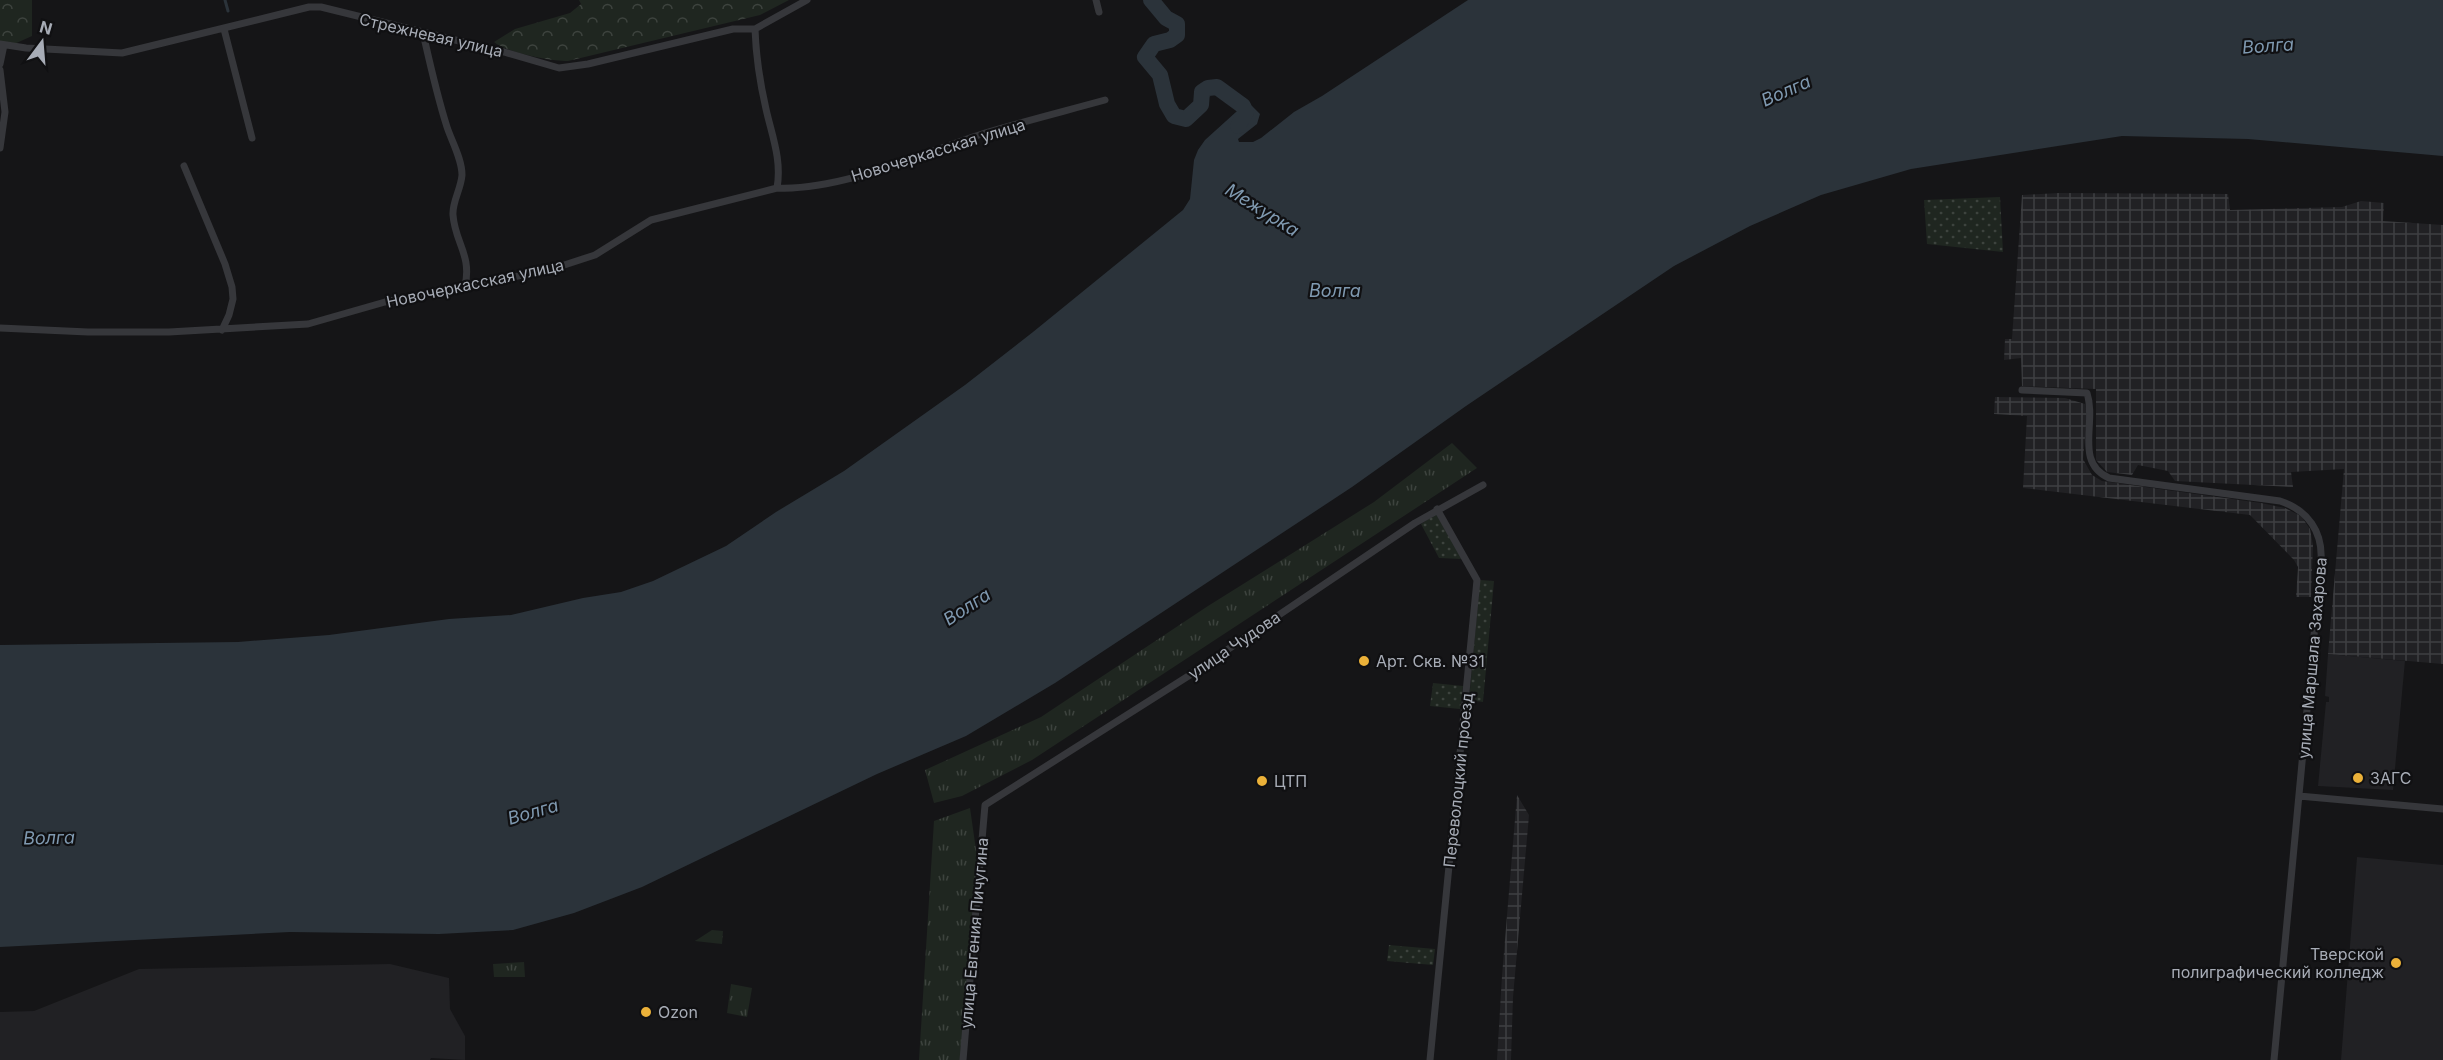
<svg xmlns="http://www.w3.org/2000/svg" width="2443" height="1060" font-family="Inter,sans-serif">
  <defs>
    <pattern id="industrial-grid" width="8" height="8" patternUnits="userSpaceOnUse" patternTransform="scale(1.5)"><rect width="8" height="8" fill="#212124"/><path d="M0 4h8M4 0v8" fill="none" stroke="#3e3f42"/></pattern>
    <pattern id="grass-dots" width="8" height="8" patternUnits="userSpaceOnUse" patternTransform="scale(1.5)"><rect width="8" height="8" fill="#1f2620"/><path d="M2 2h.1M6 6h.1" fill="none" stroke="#3d433e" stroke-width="1.8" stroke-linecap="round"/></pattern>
    <pattern id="forest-crowns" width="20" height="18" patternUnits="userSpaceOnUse" patternTransform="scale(1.5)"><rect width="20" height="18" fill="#1f2620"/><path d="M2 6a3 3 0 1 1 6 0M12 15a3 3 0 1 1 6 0" fill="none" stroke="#3d433e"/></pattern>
    <pattern id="park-tufts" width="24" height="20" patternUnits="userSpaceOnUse" patternTransform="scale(1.5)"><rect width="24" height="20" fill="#1f2620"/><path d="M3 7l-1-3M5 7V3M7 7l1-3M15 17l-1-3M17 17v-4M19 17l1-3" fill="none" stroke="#3d433e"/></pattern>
  </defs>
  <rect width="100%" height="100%" fill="#151517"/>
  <path fill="#212124" d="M2328 654 2405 661 2393 790 2318 786 2326 702H2329V697L2325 696Z
    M2357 857 2443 865V1060H2341Z
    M390 964 449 978 450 1009 465 1036V1060L431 1058 430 1060H0V1012L34 1011 139 969Z"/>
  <path fill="url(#industrial-grid)" d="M2059 193 2228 194 2230 210 2342 207 2361 201 2384 203 2383 221 2443 225V664L2328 654 2344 469 2291 472 2293 487 2175 481 2168 471 2138 465 2132 475 2107 472 2096 460V389L2022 386 2021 358 2004 360 2005 339H2012L2022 195Z
    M1995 397 2065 398 2085 404 2087 414 2083 459 2092 475 2102 481 2261 503 2285 508 2301 516 2310 529 2313 545 2311 597H2296L2298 567 2294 560 2250 515 2023 488 2027 416 1994 414Z
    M1517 795 1529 815 1513 997 1511 1060H1497L1502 976Z"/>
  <path fill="url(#grass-dots)" d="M2000 197 2003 252 1927 244 1924 200Z
    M1436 514 1462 559 1439 558 1421 524Z
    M1480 580 1494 581 1483 702 1469 700Z
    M1433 683 1463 686 1460 709 1430 706Z
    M1389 945 1435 949 1433 965 1387 961Z"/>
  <path fill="url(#forest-crowns)" d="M0 0H32V36L12 45 0 41Z
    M579 0H789L760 15 568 61C550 61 508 53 494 42L515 29 570 13 581 4Z"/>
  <path fill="url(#park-tufts)" d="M1452 443 1477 468 1032 760 962 796 934 803 925 770 1041 717 1208 606 1374 502Z
    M970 808 979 871 963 1060H919L934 821Z
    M712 930 723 931 722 944 695 941Z
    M524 962 525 977H494L493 964Z
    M731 984 752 988 747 1017 727 1013Z"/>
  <path fill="#2b333a" d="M1468 0H2443V156L2248 139 2122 136 1911 169 1821 195 1750 226 1674 266 1466 406 1352 487 1055 683 966 736 877 774 642 887 574 913 513 930 439 934 290 932 0 947V645L238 642 329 635 449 619 511 615 583 598 621 592 653 581 726 546 776 512 844 471 965 385 1033 332 1183 210 1190 199 1194 160 1198 150 1205 140 1236 112 1243 106H1252L1260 114 1257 124 1238 139 1239 142H1253L1261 138 1294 112 1322 96Z"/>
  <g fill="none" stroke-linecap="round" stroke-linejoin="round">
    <path stroke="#2b333a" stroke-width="3" d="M225 0 228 11"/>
    <path stroke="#2b333a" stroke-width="16" d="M1151 0 1166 18 1177 24V35L1170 40 1154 44 1145 57 1160 75 1167 104 1174 116 1186 119 1201 105 1202 92 1208 88 1217 87 1243 106 1246 112 1238 126"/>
    <path stroke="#36373b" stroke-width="7" d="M1096 0 1099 12
      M224 29 252 138
      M755 29C756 56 760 83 766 109 772 136 782 160 777 188
      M423 33C430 64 437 96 447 127 452 142 462 159 462 175 461 189 452 202 453 215 455 243 472 255 465 286
      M0 44 26 48 122 53 309 7H321L504 52 559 68 588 64 733 29H755L807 0
      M0 64 4 45
      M0 70 5 112 0 148
      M184 166 225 264 232 287 233 299 229 315 222 330
      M0 328 88 332H169L308 324 385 302 549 270 595 255 651 220 777 188C843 191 922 153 985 133 1025 121 1065 111 1105 100
      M2022 390 2087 393C2097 423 2074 462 2109 478L2280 501C2308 510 2323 532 2321 561L2274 1060
      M2299 796 2443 809
      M963 1060 985 805 1190 675 1415 523 1483 485
      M1430 1060 1477 580 1437 509"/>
  </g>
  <g fill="#ebb139" stroke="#101012" stroke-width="2">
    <circle cx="1364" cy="661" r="6"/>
    <circle cx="2358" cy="778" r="6"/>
    <circle cx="1262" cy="781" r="6"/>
    <circle cx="2396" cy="963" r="6"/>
    <circle cx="646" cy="1012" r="6"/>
  </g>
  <g text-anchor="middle" stroke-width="4.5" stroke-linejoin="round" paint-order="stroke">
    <g font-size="16" fill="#a7acb6" stroke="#101012">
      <text transform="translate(431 35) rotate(13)" y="6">Стрежневая улица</text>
      <text transform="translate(938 150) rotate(-17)" y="6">Новочеркасская улица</text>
      <text transform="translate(475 283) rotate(-12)" y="6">Новочеркасская улица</text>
      <text transform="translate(1234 645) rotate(-34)" y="6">улица Чудова</text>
      <text transform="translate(2312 658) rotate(-85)" y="6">улица Маршала Захарова</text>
      <text transform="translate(1458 780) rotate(-84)" y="6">Переволоцкий проезд</text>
      <text transform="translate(974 933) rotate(-85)" y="6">улица Евгения Пичугина</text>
    </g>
    <g font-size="16" fill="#a7acb6" stroke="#101012" text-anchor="start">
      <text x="1376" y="667">Арт. Скв. №31</text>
      <text x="2370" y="784">ЗАГС</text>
      <text x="1274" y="787">ЦТП</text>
      <text x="2384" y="960" text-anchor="end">Тверской<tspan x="2384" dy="18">полиграфический колледж</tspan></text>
      <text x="658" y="1018">Ozon</text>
    </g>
    <g font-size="18" font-style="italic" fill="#7f99b0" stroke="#101012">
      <text transform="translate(2268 46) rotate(-4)" y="6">Волга</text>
      <text transform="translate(1786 91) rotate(-24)" y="6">Волга</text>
      <text transform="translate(1262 210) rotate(32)" y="6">Межурка</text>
      <text x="1335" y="297">Волга</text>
      <text transform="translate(967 607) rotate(-33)" y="6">Волга</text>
      <text transform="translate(533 812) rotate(-16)" y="6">Волга</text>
      <text transform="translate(49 838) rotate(-1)" y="6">Волга</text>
    </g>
  </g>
  <g transform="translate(42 42) rotate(16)" stroke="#101012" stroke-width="4.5" paint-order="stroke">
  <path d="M0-4.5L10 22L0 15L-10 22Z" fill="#a7acb6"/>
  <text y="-9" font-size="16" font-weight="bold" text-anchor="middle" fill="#a7acb6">N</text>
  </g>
</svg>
